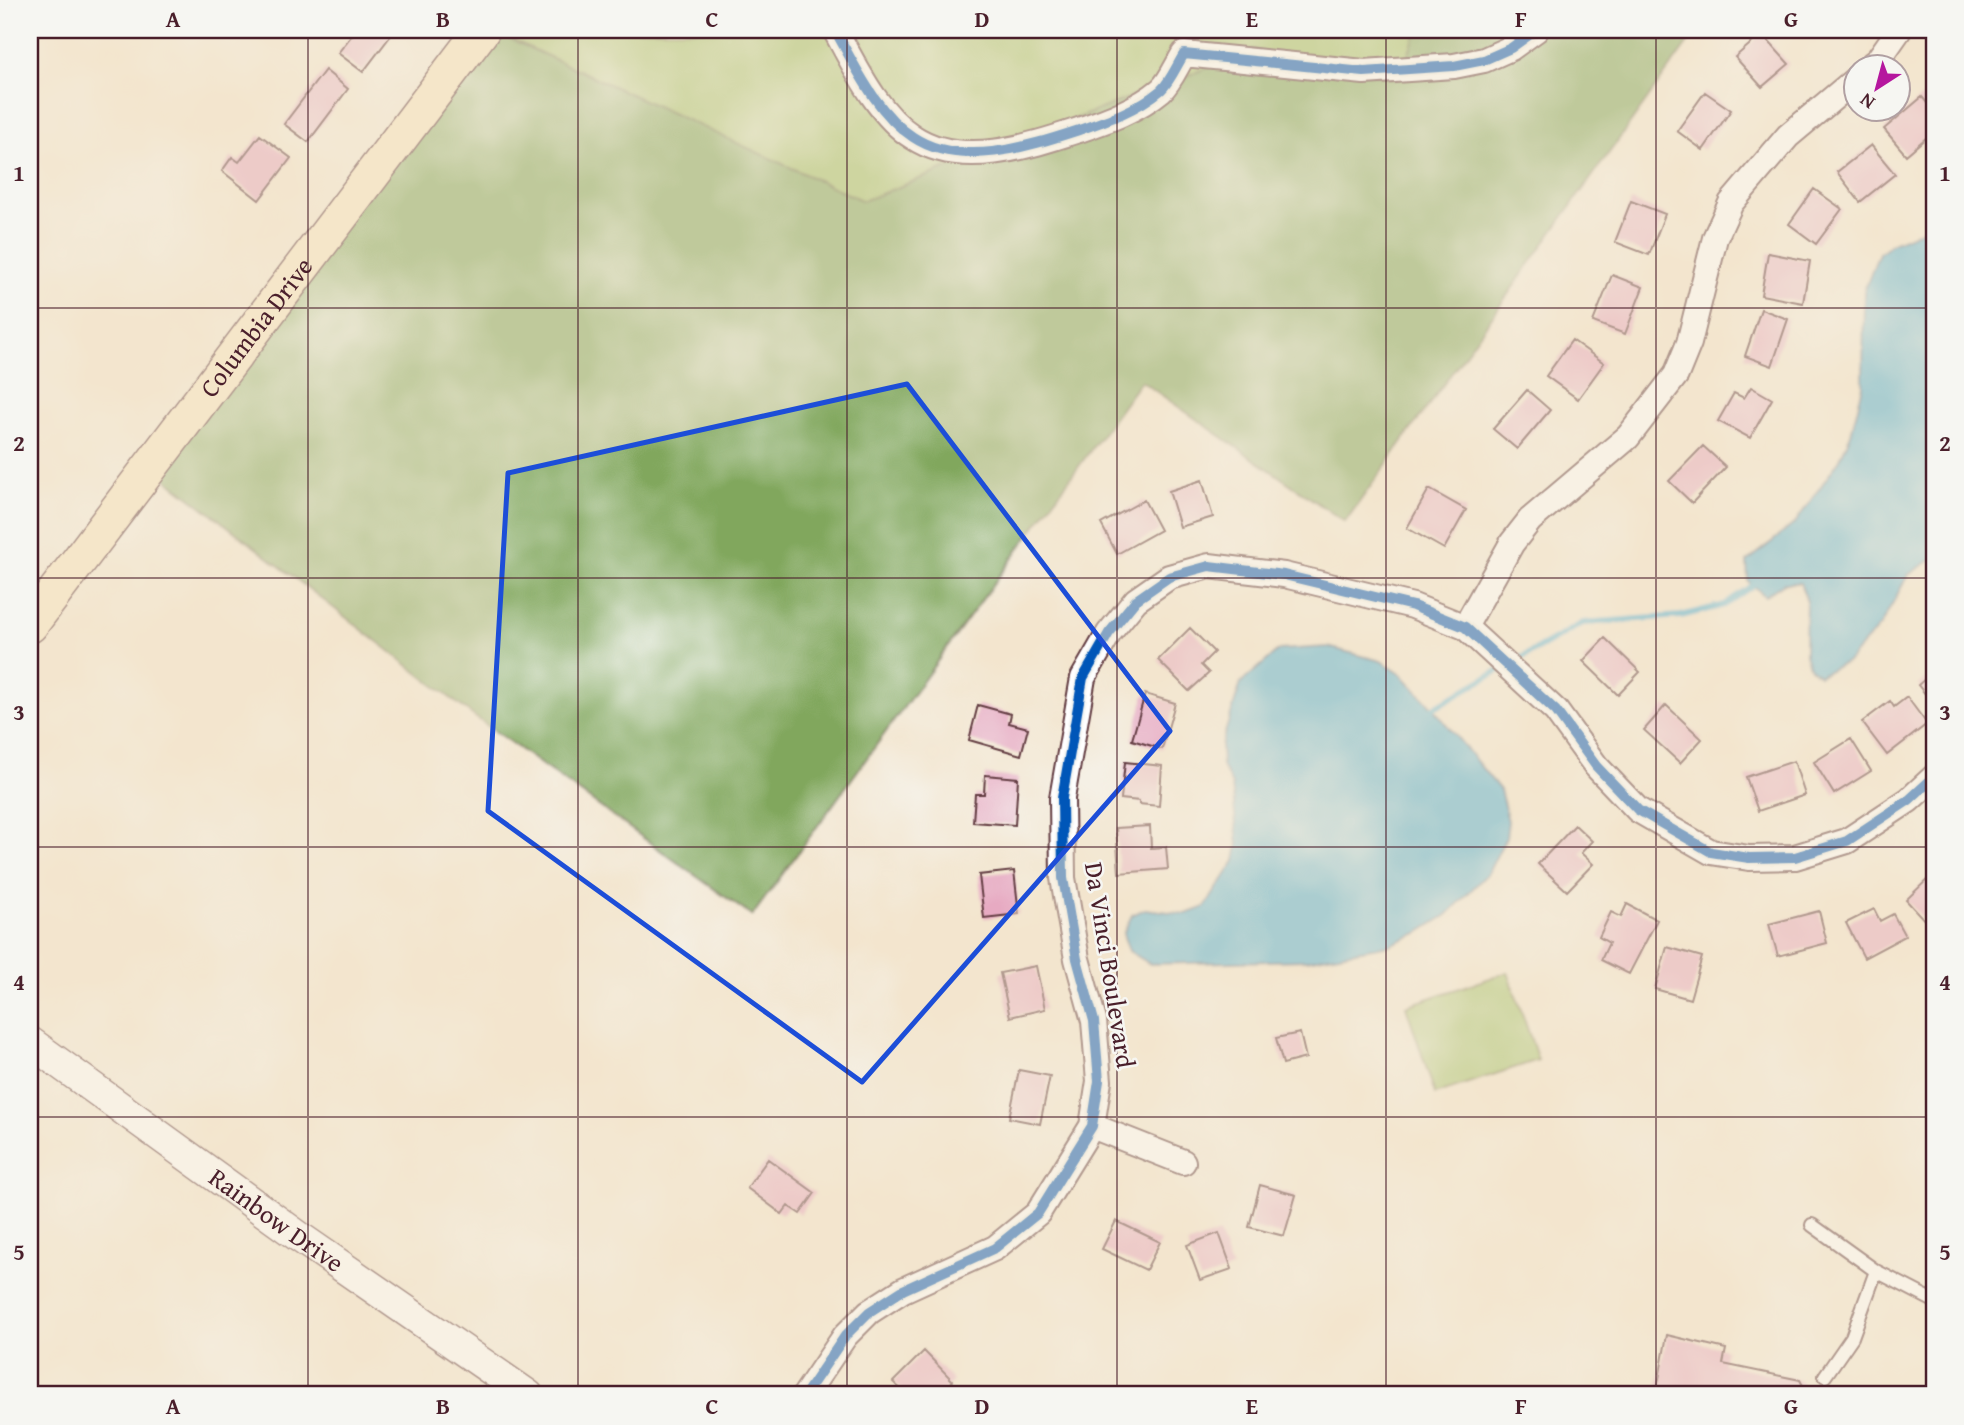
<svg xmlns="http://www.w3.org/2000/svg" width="1964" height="1425" font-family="'Gentium Book Plus',serif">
  <rect width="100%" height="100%" fill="#f6f6f2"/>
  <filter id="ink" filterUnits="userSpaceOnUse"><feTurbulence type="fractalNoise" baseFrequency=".0143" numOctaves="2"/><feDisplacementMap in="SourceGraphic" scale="14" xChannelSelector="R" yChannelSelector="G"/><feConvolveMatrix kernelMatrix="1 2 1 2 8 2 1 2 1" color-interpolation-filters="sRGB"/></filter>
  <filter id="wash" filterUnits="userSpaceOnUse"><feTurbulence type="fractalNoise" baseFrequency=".00686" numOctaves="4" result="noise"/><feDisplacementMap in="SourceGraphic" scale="28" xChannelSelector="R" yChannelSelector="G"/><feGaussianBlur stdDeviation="1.57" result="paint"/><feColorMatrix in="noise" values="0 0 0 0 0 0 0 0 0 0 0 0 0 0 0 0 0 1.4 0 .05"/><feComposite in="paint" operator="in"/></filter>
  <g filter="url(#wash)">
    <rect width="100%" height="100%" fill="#f3e5ce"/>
    <path fill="#a2c169" stroke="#76704a" stroke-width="2" d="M497 30H1417L1400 79 1253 50 863 201 495 32Z
      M1508 972 1538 1060 1435 1094 1406 1006Z"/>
    <path fill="#81a75d" stroke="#666344" stroke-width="2" d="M1417 30H1697L1345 522 1141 381 752 916 475 717 152 468 495 32 863 201 1253 50 1399 79Z"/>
    <path fill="#55b0d3" stroke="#50687f" stroke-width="2" d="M1934 225V558L1908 575 1880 626 1847 662 1819 675 1810 668 1805 654 1806 598 1800 583H1784L1765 596 1748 581 1747 562 1795 523 1840 459 1851 434 1863 386 1864 291 1879 253 1890 244Z
      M1328 647 1381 661 1402 675 1433 708 1500 790 1508 821 1506 837 1488 873 1447 915 1418 933 1389 945 1306 960 1150 964 1129 951 1123 934 1132 915 1145 909 1186 914 1205 907 1235 861 1238 845 1232 785 1222 766 1221 745 1241 683 1279 650Z"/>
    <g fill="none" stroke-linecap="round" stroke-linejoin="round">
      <path stroke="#55b0d3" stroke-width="6" d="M1514 662 1583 623 1681 616 1724 605 1753 585
        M1433 708 1501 669"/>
    </g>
    <g id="blocks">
      <path fill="#e7aac2" d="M356 30H395L363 72 338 53Z
        M1762 34 1789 64 1762 87 1735 57Z
        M325 70 348 89 308 142 284 124Z
        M1705 92 1731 110 1703 150 1677 131Z
        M1922 97 1934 111V131L1906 155 1884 129Z
        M260 135 291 158 259 200 222 171 232 157 239 162Z
        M1871 145 1895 174 1860 202 1837 172Z
        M1814 189 1842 209 1816 244 1789 224Z
        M1631 201 1665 214 1649 255 1615 242Z
        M1768 253 1810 261 1803 303 1761 295Z
        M1612 275 1643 287 1625 334 1593 322Z
        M1761 309 1788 319 1772 366 1745 356Z
        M1572 340 1604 363 1578 399 1546 376Z
        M1751 387 1772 399 1750 438 1718 421 1734 393 1744 398Z
        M1527 390 1550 410 1517 449 1493 429Z
        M1703 446 1726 467 1692 503 1669 481Z
        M1202 480 1213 517 1180 527 1169 491Z
        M1429 489 1466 510 1444 549 1407 528Z
        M1144 500 1160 530 1117 554 1101 524Z
        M1190 628 1214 652 1201 665 1209 673 1189 691 1158 660Z
        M1605 638 1640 672 1618 695 1583 661Z
        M1934 671V705L1918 685Z
        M1145 694 1175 703 1162 749 1132 740Z
        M1907 697 1927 724 1887 755 1862 722 1890 701 1894 707Z
        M978 705 1011 714 1009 723 1028 728 1021 755 969 740Z
        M1666 705 1702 739 1680 763 1644 730Z
        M1851 739 1871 771 1834 794 1814 762Z
        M1794 761 1805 795 1758 811 1746 777Z
        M1125 762 1162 766 1159 806 1139 804V801L1121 799Z
        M985 775 1018 778 1015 825 973 822 975 794H984Z
        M1575 825 1592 841 1581 853 1593 864 1567 891 1538 864Z
        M1150 826 1151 848 1166 847 1168 869 1119 873 1116 828Z
        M1014 871 1019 914 984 918 979 875Z
        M1934 873V918L1928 924 1906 900Z
        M1627 904 1657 920 1629 974 1601 960 1609 943 1599 937 1611 912 1621 917Z
        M1874 909 1880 921 1893 914 1905 936 1864 958 1846 923Z
        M1819 911 1827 943 1778 956 1769 924Z
        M1667 947 1702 957 1690 999 1655 989Z
        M1036 966 1045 1009 1010 1017 1000 973Z
        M1300 1033 1306 1058 1283 1064 1276 1038Z
        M1019 1070 1050 1076 1040 1124 1009 1118Z
        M768 1159 815 1193 800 1214 788 1206 782 1214 747 1188Z
        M1260 1185 1296 1195 1284 1236 1249 1227Z
        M1116 1221 1160 1242 1146 1270 1102 1249Z
        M1219 1233 1232 1269 1200 1280 1187 1245Z
        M1667 1335 1726 1349 1723 1364 1800 1380 1808 1395H1656Z
        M924 1351 953 1381 939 1395H907L893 1382Z"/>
    </g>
  </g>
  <g filter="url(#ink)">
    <use href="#blocks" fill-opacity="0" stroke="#633d43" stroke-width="2"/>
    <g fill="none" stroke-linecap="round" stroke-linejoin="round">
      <defs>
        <path id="service" d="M1812 1225 1876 1271 1934 1301
          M1825 1376 1852 1337 1876 1271"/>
        <path id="minor" d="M835 30C855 66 877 114 913 137 961 169 1030 146 1079 130 1108 120 1137 110 1161 90 1170 82 1177 65 1184 54L1364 72 1454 66 1484 60 1511 48 1536 30
          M1870 66 1878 60 1899 30
          M1465 627 1512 543 1530 520 1628 437 1676 375 1689 343 1715 238 1731 203 1788 136 1856 79
          M1092 1126 1183 1162
          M805 1395 845 1336 869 1312 903 1290 995 1248 1038 1213 1092 1126 1099 1081 1094 1021 1077 959 1063 878 1062 798 1083 678 1109 633 1136 600 1169 577 1209 566 1284 575 1413 606 1465 627 1556 711 1596 766 1638 810 1711 852 1749 858 1795 857 1847 841 1909 800 1934 777"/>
        <g id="tertiary">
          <path id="s1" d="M30 1042 298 1236 528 1395"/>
        </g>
        <g id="secondary">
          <path id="s2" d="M30 625 482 30"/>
        </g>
      </defs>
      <use href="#service" stroke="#633d43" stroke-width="16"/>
      <use href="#minor" stroke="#633d43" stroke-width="28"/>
      <use href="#tertiary" stroke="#633d43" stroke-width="33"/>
      <use href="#secondary" stroke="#633d43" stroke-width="38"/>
      <use href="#service" stroke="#fff" stroke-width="12"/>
      <use href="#minor" stroke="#fff" stroke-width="24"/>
      <use href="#tertiary" stroke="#fff" stroke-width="30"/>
      <use href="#secondary" stroke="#f9e7c3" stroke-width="35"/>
      <defs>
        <path id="cycleway" d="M835 30C855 66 877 114 913 137 961 169 1030 146 1079 130 1108 120 1137 110 1161 90 1170 82 1177 65 1184 54L1364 72 1454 66 1484 60 1511 48 1536 30
          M805 1395 845 1336 869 1312 903 1290 995 1248 1038 1213 1092 1126 1099 1081 1094 1021 1077 959 1063 878 1062 798 1083 678 1109 633 1136 600 1169 577 1209 566 1284 575 1413 606 1465 627 1556 711 1596 766 1638 810 1711 852 1749 858 1795 857 1847 841 1909 800 1934 777"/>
      </defs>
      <use href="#cycleway" stroke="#f6f6f2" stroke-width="15"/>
      <use href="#cycleway" stroke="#0057b8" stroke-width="10"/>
    </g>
  </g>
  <path d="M0 0H1964V1425H0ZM907 384 1170 731 862 1082 488 811 508 473Z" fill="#f3e5ce" fill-opacity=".55" fill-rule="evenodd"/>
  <path fill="none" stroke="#1d4ed8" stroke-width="5" stroke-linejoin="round" d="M907 384 1170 731 862 1082 488 811 508 473Z"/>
  <path fill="none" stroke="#4a1f2b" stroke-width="2" stroke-opacity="0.55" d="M308 30V1395M578 30V1395M847 30V1395M1117 30V1395M1386 30V1395M1656 30V1395M30 308H1934M30 578H1934M30 847H1934M30 1117H1934"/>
  <g text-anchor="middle" stroke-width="5" stroke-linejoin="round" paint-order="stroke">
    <g font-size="26" fill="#4a1f2b" stroke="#f6f6f2">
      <text dy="9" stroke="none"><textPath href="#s2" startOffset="374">Columbia Drive</textPath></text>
      <text transform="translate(1110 965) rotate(81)" y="9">Da Vinci Boulevard</text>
      <text dy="9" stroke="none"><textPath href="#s1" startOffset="304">Rainbow Drive</textPath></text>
    </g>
  </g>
  <rect width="1964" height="1425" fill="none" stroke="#f6f6f2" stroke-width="77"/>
  <g transform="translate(1877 88) rotate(216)"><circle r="33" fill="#f6f6f2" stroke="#b1a0a2" stroke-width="2"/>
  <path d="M0-5L12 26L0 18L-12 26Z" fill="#b5179e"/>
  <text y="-10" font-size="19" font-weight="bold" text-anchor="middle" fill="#4a1f2b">N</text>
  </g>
  <rect x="38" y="38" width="1888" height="1348" fill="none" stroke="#4a1f2b" stroke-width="2.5"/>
  <g font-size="23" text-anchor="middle" font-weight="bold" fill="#4a1f2b">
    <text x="173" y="27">A</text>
    <text x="443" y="27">B</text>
    <text x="712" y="27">C</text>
    <text x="982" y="27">D</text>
    <text x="1252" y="27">E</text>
    <text x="1521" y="27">F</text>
    <text x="1791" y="27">G</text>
    <text x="19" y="181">1</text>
    <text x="1945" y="181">1</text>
    <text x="19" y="451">2</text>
    <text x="1945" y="451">2</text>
    <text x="19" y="720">3</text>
    <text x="1945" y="720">3</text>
    <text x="19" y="990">4</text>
    <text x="1945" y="990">4</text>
    <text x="19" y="1260">5</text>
    <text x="1945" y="1260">5</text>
    <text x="173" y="1414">A</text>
    <text x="443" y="1414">B</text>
    <text x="712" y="1414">C</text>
    <text x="982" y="1414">D</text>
    <text x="1252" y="1414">E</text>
    <text x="1521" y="1414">F</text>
    <text x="1791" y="1414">G</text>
  </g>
</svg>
